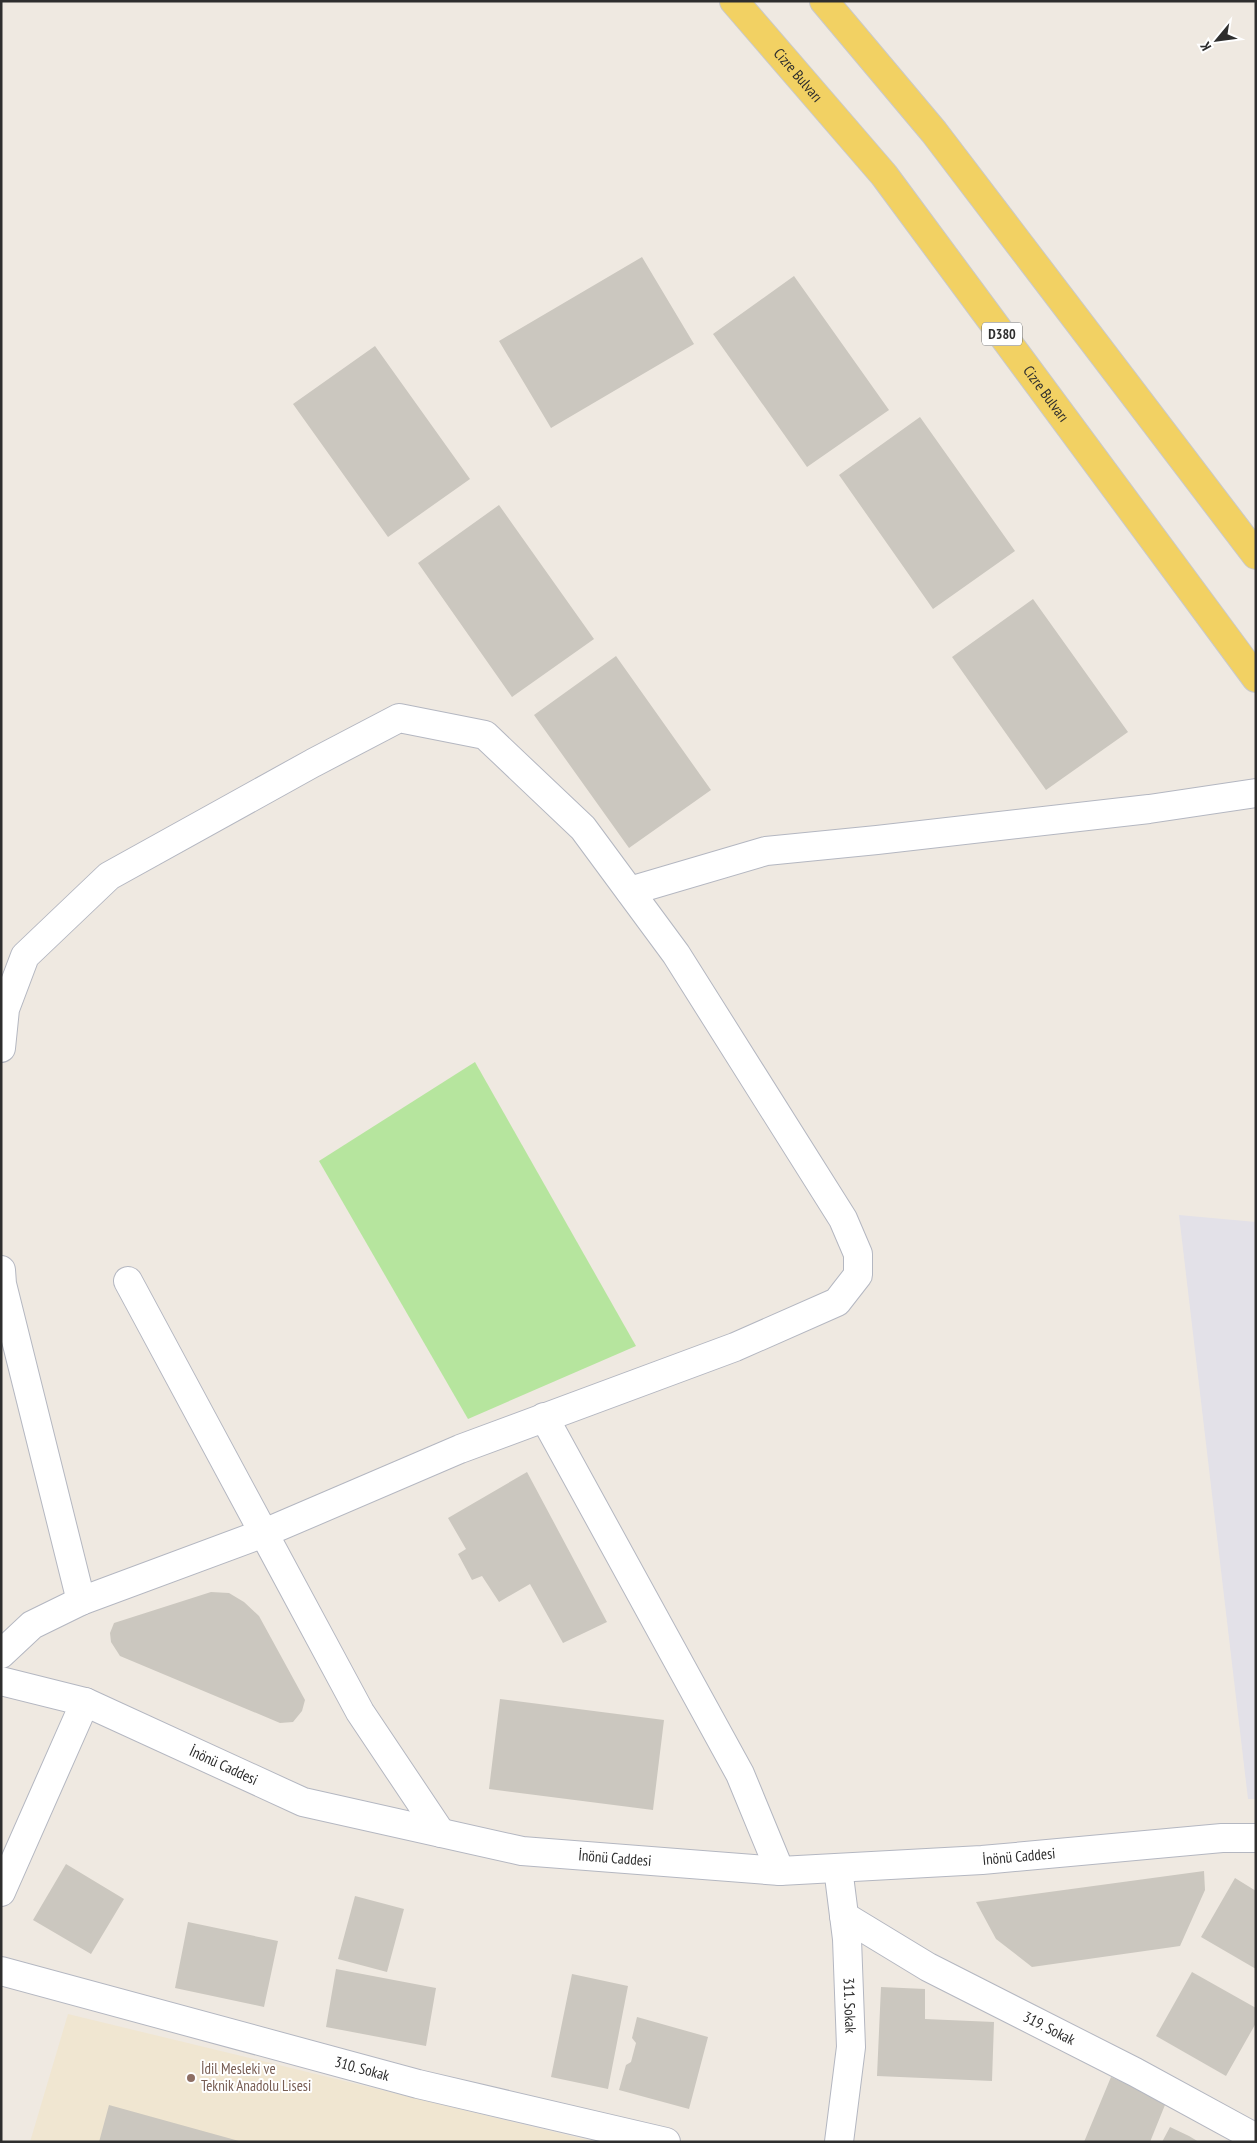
<svg xmlns="http://www.w3.org/2000/svg" width="1257" height="2143" font-family="'PT Sans Narrow',sans-serif">
  <rect width="100%" height="100%" fill="#efe9e1"/>
  <path fill="#e3e1e8" d="M1179 1215 1256 1222V1799H1248Z"/>
  <path fill="#f0e6d1" d="M68 2014 596 2142H30Z"/>
  <path fill="#b6e59e" d="M475 1062 636 1346 468 1419 319 1161Z"/>
  <path fill="#cbc7bf" d="M642 257 694 344 551 428 499 341Z
    M794 276 889 410 807 467 713 334Z
    M375 346 470 479 388 537 293 404Z
    M920 417 1015 551 933 609 839 475Z
    M499 505 594 639 512 697 418 563Z
    M1033 599 1128 732 1046 790 952 657Z
    M616 656 711 790 629 848 534 715Z
    M527 1472 607 1622 563 1643 530 1584 499 1602 482 1576 472 1580 458 1554 466 1549 448 1518Z
    M211 1592 229 1593 244 1602 259 1616 305 1700 302 1711 293 1722 280 1723 120 1656 111 1642 110 1633 114 1623Z
    M500 1699 664 1720 653 1810 489 1789Z
    M66 1864 124 1899 91 1954 33 1920Z
    M1204 1871 1205 1890 1180 1946 1032 1967 996 1939 976 1902Z
    M1235 1878 1256 1891V1969L1201 1937Z
    M355 1896 404 1909 387 1972 338 1959Z
    M188 1922 278 1941 264 2007 175 1988Z
    M336 1969 436 1988 426 2046 326 2027Z
    M1192 1972 1256 2008V2023L1226 2076 1156 2036Z
    M572 1974 628 1986 608 2089 551 2077Z
    M881 1987 925 1989V2019L994 2022 992 2081 877 2076Z
    M637 2017 708 2037 689 2109 619 2090 626 2065 631 2062 636 2043 632 2038Z
    M1111 2077 1167 2100 1150 2142H1084Z
    M109 2105 239 2141V2142H99Z
    M1170 2127 1189 2136 1199 2142H1162Z"/>
  <g fill="none" stroke-linecap="round" stroke-linejoin="round">
    <defs>
      <g id="street">
        <path d="M630 891 766 851 877 840 1149 809 1256 793"/>
        <path d="M1 1048 5 1009 25 956 109 876 313 763 399 718 485 735 583 828 676 954 843 1219 858 1254V1275L837 1302 735 1347 460 1449 264 1533 81 1601 32 1625 1 1654"/>
        <path d="M1 1270 2 1284 81 1601"/>
        <path d="M128 1281 360 1712 441 1833"/>
        <path d="M544 1417 740 1774 780 1871"/>
        <path id="s1" d="M838 1868 847 1939 851 2047 839 2142"/>
        <path d="M1 1892 85 1702"/>
        <path id="s2" d="M844 1916 928 1967 1135 2072 1256 2138"/>
        <path id="s3" d="M1 1971 418 2084 666 2142"/>
      </g>
      <g id="secondary">
        <path id="s4" d="M1 1681 85 1702 303 1802 522 1851 780 1871 982 1860 1222 1838H1256"/>
      </g>
      <g id="primary">
        <path id="s5" d="M734 1 884 175 1256 678"/>
        <path d="M824 1 934 132 1256 555"/>
      </g>
    </defs>
    <use href="#street" stroke="#b4b7c1" stroke-width="30"/>
    <use href="#secondary" stroke="#b4b7c1" stroke-width="30"/>
    <use href="#primary" stroke="#c9c9c9" stroke-width="30"/>
    <use href="#street" stroke="#fff" stroke-width="28"/>
    <use href="#secondary" stroke="#fff" stroke-width="28"/>
    <use href="#primary" stroke="#f2d163" stroke-width="28"/>
  </g>
  <circle fill="#8d6e63" stroke="#fff" stroke-width="2" cx="191" cy="2078" r="5"/>
  <g text-anchor="middle" stroke-width="4" stroke-linejoin="round" paint-order="stroke">
    <rect fill="#fff" stroke="#6d6d6d" stroke-width="1" x="982" y="322.5" width="40" height="23" rx="4"/>
    <g font-size="14" font-weight="bold" fill="#2e2e2e">
      <text x="1002" y="339">D380</text>
    </g>
    <g font-size="15" fill="#2e2e2e" stroke="#fff">
      <text dy="5" stroke="none"><textPath href="#s5" startOffset="98">Cizre Bulvarı</textPath></text>
      <text dy="5" stroke="none"><textPath href="#s5" startOffset="502">Cizre Bulvarı</textPath></text>
      <text dy="5" stroke="none"><textPath href="#s4" startOffset="239">İnönü Caddesi</textPath></text>
      <text dy="5" stroke="none"><textPath href="#s4" startOffset="1049">İnönü Caddesi</textPath></text>
      <text dy="5" stroke="none"><textPath href="#s4" startOffset="644">İnönü Caddesi</textPath></text>
      <text dy="5" stroke="none"><textPath href="#s1" startOffset="138">311. Sokak</textPath></text>
      <text dy="5" stroke="none"><textPath href="#s2" startOffset="234">319. Sokak</textPath></text>
      <text dy="5" stroke="none"><textPath href="#s3" startOffset="374">310. Sokak</textPath></text>
    </g>
    <g font-size="15" fill="#785e54" stroke="#fff" text-anchor="start">
      <text x="201" y="2074">İdil Mesleki ve<tspan x="201" dy="17">Teknik Anadolu Lisesi</tspan></text>
    </g>
  </g>
  <rect width="1257" height="2143" fill="none" stroke="#2e2e2e" stroke-width="5"/>
  <g transform="translate(1217 40) rotate(241)" stroke="#ffffff" stroke-width="4" paint-order="stroke">
  <path d="M0-4L9 19L0 12L-9 19Z" fill="#2e2e2e"/>
  <text y="-8" font-size="14" font-weight="bold" text-anchor="middle" fill="#2e2e2e">K</text>
  </g>
</svg>
